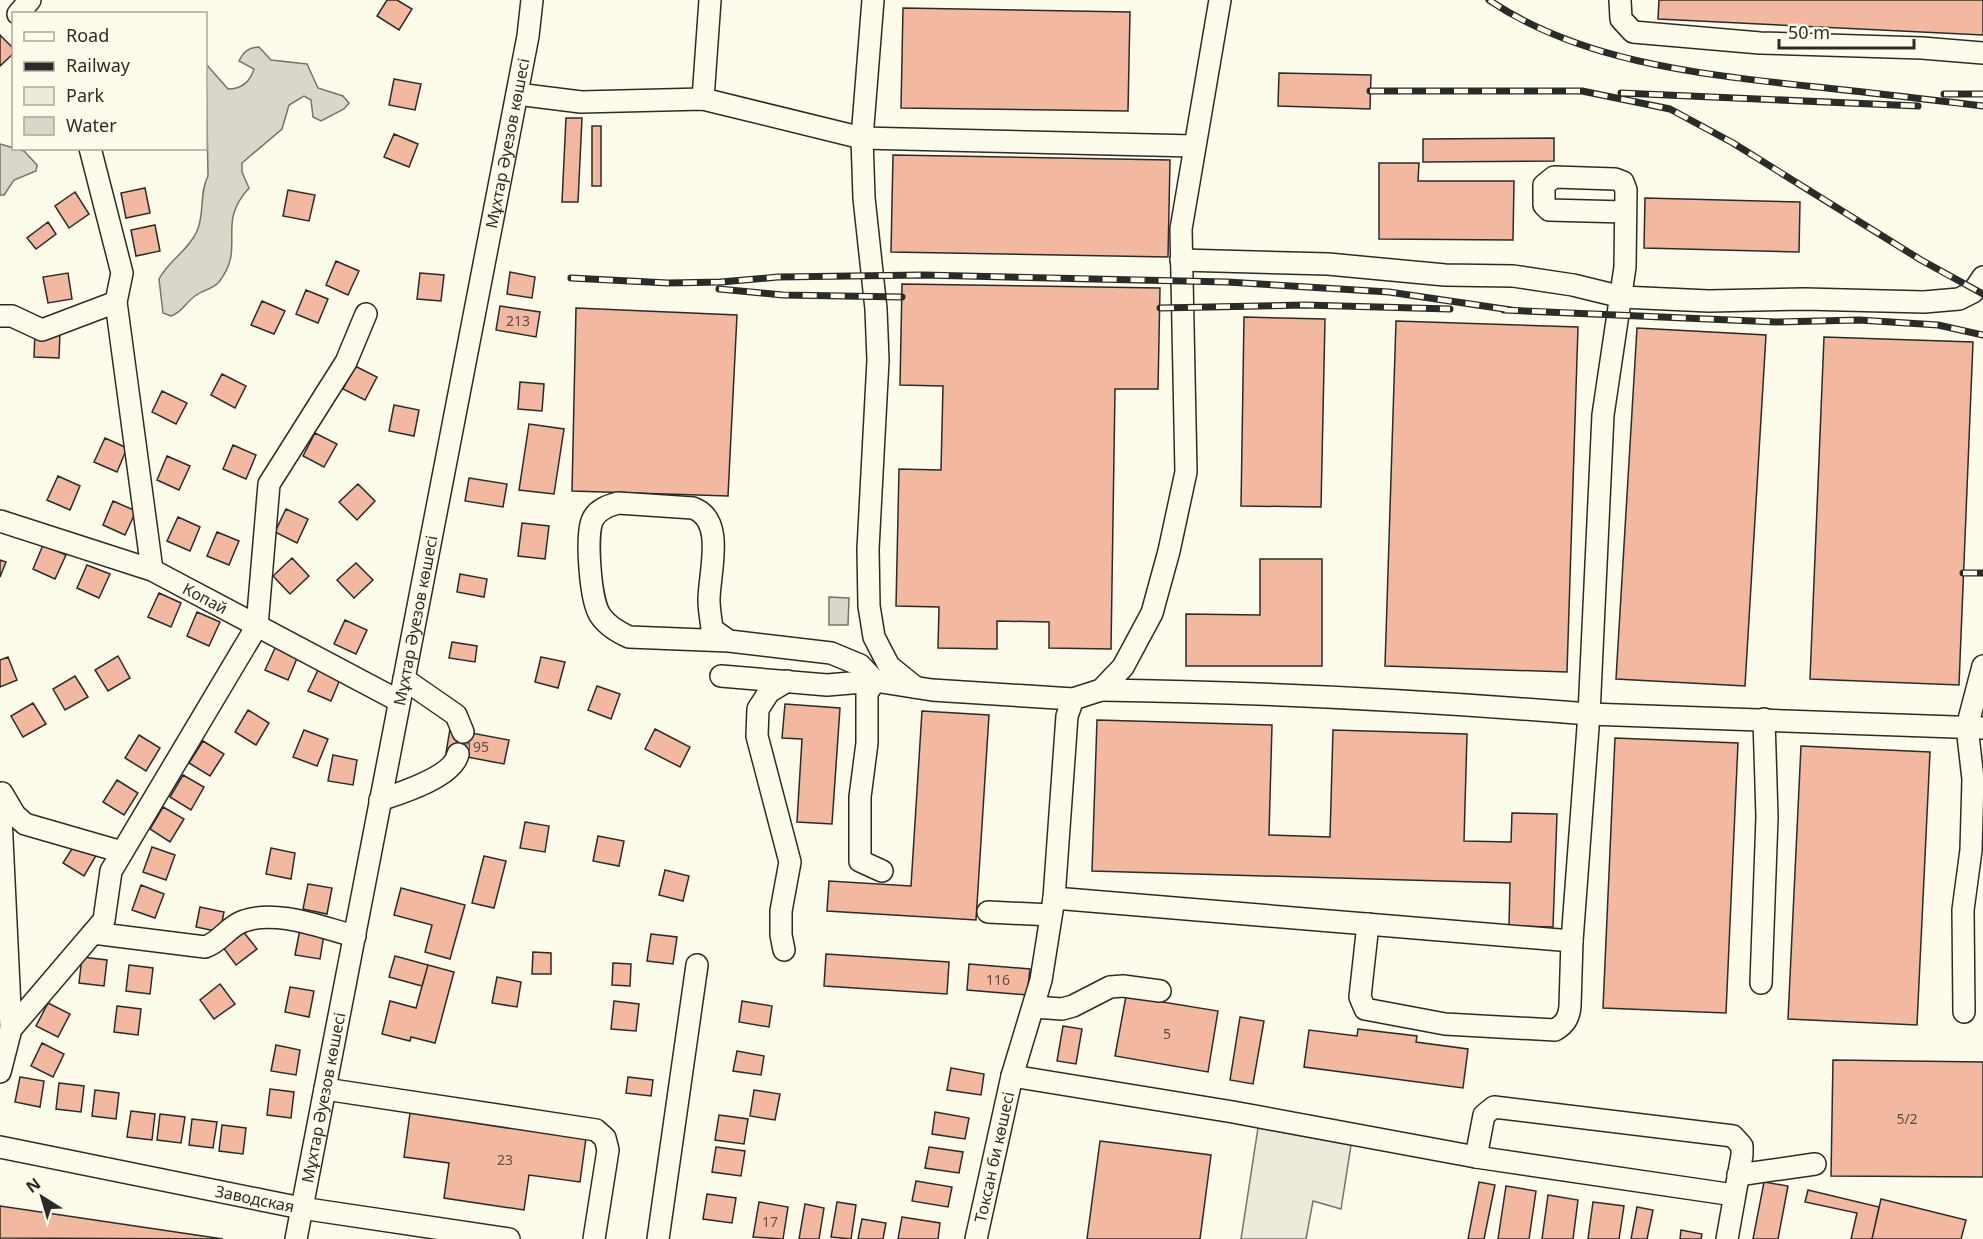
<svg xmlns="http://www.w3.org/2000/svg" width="1983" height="1239" font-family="'Noto Sans',sans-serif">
  <rect width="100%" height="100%" fill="#fdfbea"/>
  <path fill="#ecebdb" stroke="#74746e" stroke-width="1.5" d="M1258 1128 1351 1145 1341 1209 1313 1201 1306 1239H1241Z"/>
  <path fill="#d8d7c9" stroke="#74746e" stroke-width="1.5" d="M259 47 271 60 307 64 318 88 343 96 349 103 344 109 321 121 313 117 311 100 304 96 289 105 282 129 242 163V172L249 188C215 225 247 246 219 282 213 289 203 290 195 296 185 303 183 312 171 316L163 313 159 279C168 261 189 250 197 231 205 213 199 193 208 176L206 64 228 89C242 89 250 82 254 69L239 61C244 51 248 48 259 47Z
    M0 144 24 151 37 165 36 171 14 180 4 195H0Z
    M829 597 849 598 848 625H829Z"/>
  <path fill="#f2b8a0" stroke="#2b2b2b" stroke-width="1.5" d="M387 0H397L412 9 399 30 377 16Z
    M1659 0H1983V35L1658 19Z
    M903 8 1130 12 1128 111 901 108Z
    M0 35 14 49V53L0 66Z
    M1279 73 1371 75 1370 109 1278 106Z
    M394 79 421 84 415 110 389 105Z
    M566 118H582L578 202H562Z
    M592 126H601V186H592Z
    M394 134 418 144 409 167 384 157Z
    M1554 138V161L1423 162V139Z
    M893 155 1170 160 1168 257 891 252Z
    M1379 163H1419L1418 181H1514L1513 240 1379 239Z
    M145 188 150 213 126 218 121 193Z
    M288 190 315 195 309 221 283 216Z
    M75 192 89 214 69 228 55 206Z
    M1645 198 1800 202 1799 252 1644 248Z
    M48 222 56 234 36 249 27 238Z
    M155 225 160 251 136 256 131 230Z
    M336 261 359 271 348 295 326 285Z
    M510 272 535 277 532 298 507 294Z
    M68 273 72 299 48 303 43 277Z
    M420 273 444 275 441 301 417 299Z
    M902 284 1160 288 1158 389H1115L1111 649 1049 648V622L997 621V649L938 648 939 607 896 606 899 469 941 470 943 386 900 385Z
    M306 290 328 299 318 323 296 314Z
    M262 301 285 311 274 334 251 325Z
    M500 306 540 312 536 337 496 330Z
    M576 308 737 315 728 496 572 491Z
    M1244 317 1325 319 1321 507 1241 506Z
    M1396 321 1578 327 1567 672 1385 666Z
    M1637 328 1766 335 1745 686 1616 679Z
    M35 331 60 332 59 358 34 357Z
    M1824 337 1973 342 1959 685 1810 679Z
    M355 366 377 377 365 400 343 389Z
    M222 374 246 386 235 408 211 395Z
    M520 382 544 384 542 411 518 409Z
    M162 391 187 403 176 424 152 412Z
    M394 405 419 410 414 436 389 431Z
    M529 424 564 429 554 494 519 490Z
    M315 433 337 444 324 467 303 456Z
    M105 438 127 448 117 472 94 462Z
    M233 445 256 455 246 479 223 469Z
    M167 456 190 466 179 490 157 480Z
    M58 476 80 486 70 510 47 500Z
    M469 478 507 484 503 507 465 501Z
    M358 484 375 501 357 520 339 502Z
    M113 501 136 511 125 535 103 525Z
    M286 509 308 519 297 543 275 532Z
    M178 517 200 527 190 551 167 541Z
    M522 523 549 526 545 559 518 556Z
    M217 532 239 541 229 565 207 556Z
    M43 545 66 555 55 579 33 569Z
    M292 558 309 576 290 594 273 576Z
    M1260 559H1322V666H1186V614L1260 615Z
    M0 560 6 562 0 577Z
    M356 563 373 580 354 598 337 580Z
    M87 565 110 574 99 598 77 588Z
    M460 574 487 579 484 597 457 592Z
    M159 593 181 603 171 627 148 617Z
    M197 612 220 622 209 646 187 636Z
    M345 620 367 630 356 654 334 644Z
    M452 642 477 646 475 662 449 658Z
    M276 646 298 656 288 680 265 670Z
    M118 656 130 678 108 691 95 670Z
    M8 657 17 680 0 687V660Z
    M541 657 565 662 558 688 535 682Z
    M319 668 341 677 331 701 308 691Z
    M75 676 88 697 65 710 53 689Z
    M597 686 620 694 611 719 588 710Z
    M33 703 46 724 23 737 11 716Z
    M785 704 840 708 832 824 797 822 802 739 782 738Z
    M248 710 269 723 256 745 235 732Z
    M922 711 989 715 976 920 827 911 829 881 911 886Z
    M1097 720 1272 725 1269 835 1330 837 1333 730 1467 734 1464 841 1511 842 1512 813 1557 814 1553 927 1509 926 1510 883 1092 871Z
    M450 729 509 740 504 764 446 753Z
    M655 729 690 747 680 767 645 749Z
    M304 730 328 739 317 766 293 757Z
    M139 735 160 748 146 771 125 758Z
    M1615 738 1738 743 1726 1013 1603 1008Z
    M203 741 224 754 210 776 189 763Z
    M1801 746 1930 752 1917 1025 1788 1019Z
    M333 755 357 760 353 785 328 781Z
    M183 775 204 787 191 810 170 797Z
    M117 780 138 793 124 815 103 802Z
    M163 807 184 819 170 842 150 829Z
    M525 822 549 826 545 852 520 848Z
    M598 836 624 841 619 866 593 861Z
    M77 841 97 854 84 876 63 863Z
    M152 847 175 855 166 880 143 872Z
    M271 848 295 853 291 879 266 874Z
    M484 856 506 861 494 908 472 903Z
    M665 870 689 876 683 901 659 895Z
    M308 884 332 888 327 914 303 909Z
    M141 885 164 894 155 918 132 910Z
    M401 888 465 905 450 959 425 952 432 925 394 915Z
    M200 907 224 912 220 932 196 927Z
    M300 929 324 934 320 959 295 955Z
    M242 930 257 949 236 965 222 946Z
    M651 934 677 937 673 964 647 961Z
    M533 952 551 953V974H532Z
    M826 954 949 962 947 994 824 986Z
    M395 956 428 965 422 986 389 977Z
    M82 957 107 960 104 986 79 983Z
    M613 963 631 964 630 986 612 985Z
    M969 964 1030 969 1027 995 967 990Z
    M129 965 153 968 150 994 126 991Z
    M428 965 454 972 435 1043 411 1037 410 1041 382 1034 390 1001 416 1008Z
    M497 977 521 982 517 1007 492 1003Z
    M220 984 235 1004 214 1019 200 1000Z
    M290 987 314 991 309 1017 285 1012Z
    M1126 996 1218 1011 1208 1072 1115 1056Z
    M614 1001 639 1004 636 1031 611 1029Z
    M742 1001 772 1006 769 1027 739 1022Z
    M48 1003 70 1014 58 1037 36 1026Z
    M117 1006 141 1009 138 1035 114 1032Z
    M1240 1017 1264 1021 1253 1084 1230 1080Z
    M1063 1026 1082 1029 1076 1064 1057 1061Z
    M1358 1029 1417 1036 1416 1042 1468 1049 1463 1088 1304 1067 1309 1030 1357 1036Z
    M42 1043 64 1054 53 1077 31 1066Z
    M276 1045 300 1050 296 1075 271 1071Z
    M737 1051 764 1056 761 1075 733 1071Z
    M1833 1060 1983 1062V1177L1831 1176Z
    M951 1068 984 1074 981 1095 947 1090Z
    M20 1077 44 1081 40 1107 15 1102Z
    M628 1077 653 1080 651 1096 626 1093Z
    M59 1083 84 1086 81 1112 56 1109Z
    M270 1089 294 1092 291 1118 267 1115Z
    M95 1090 119 1093 116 1119 92 1116Z
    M754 1090 780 1094 775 1120 750 1116Z
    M131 1111 155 1114 152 1140 127 1137Z
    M935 1112 969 1118 965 1139 932 1134Z
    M410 1113 586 1138 580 1182 529 1175 524 1210 444 1198 449 1163 404 1157Z
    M160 1114 185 1117 181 1143 157 1140Z
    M719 1115 748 1119 744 1144 715 1140Z
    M192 1119 217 1122 213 1148 189 1145Z
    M222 1125 246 1128 243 1154 219 1151Z
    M1100 1141 1211 1155 1200 1239H1087Z
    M716 1147 745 1151 741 1176 712 1172Z
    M929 1147 963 1152 959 1173 925 1168Z
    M916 1181 952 1187 948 1207 912 1201Z
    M1479 1182 1495 1185 1484 1239H1468Z
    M1764 1182 1788 1186 1778 1239H1753Z
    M1506 1186 1536 1191 1529 1239H1498Z
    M1808 1190 1879 1207 1872 1239H1851L1857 1213 1805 1202Z
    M707 1194 736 1198 732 1223 703 1219Z
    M1548 1195 1578 1200 1573 1239H1542Z
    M1881 1199 1966 1220 1961 1239H1872Z
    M759 1202 788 1207 783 1239 753 1237Z
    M837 1202 856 1205 851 1239 831 1237Z
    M1593 1202 1624 1206 1619 1239H1588Z
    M805 1204 824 1208 819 1239H799Z
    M0 1206 223 1239 0 1238Z
    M1637 1207 1653 1210 1647 1239H1631Z
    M902 1217 940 1223 938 1239H898Z
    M862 1219 886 1223 883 1239H858Z
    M1681 1230 1702 1234 1701 1239H1680Z"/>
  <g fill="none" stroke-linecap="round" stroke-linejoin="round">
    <defs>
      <g id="minor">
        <path d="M873 0 862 138 864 198 876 309 878 360 868 549 869 606 874 637 889 666 915 687"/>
        <path d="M1620 0 1621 19 1633 32 1760 43 1922 48 1983 53"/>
        <path d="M18 14 30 0"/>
        <path d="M517 94 581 102 703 99 862 138 1194 146"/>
        <path d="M703 99 710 0"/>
        <path d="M90 148 122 273 116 302 152 570"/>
        <path d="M1181 260 1328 264 1445 275 1513 276 1573 285 1622 297 1709 301 1804 299 1924 302 1959 299 1973 292 1983 277"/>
        <path d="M0 316H12L42 330 116 302"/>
        <path id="s1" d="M0 521 152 570 399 701"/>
        <path d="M729 641 629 637C618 632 607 626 600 615 590 600 586 537 592 521 596 510 607 506 618 503L693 508C726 520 709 573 709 600 709 610 711 619 712 629L729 641 831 653 860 665 875 681"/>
        <path d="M721 676 827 685 875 681"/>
        <path d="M404 679 456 715 463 732"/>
        <path d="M1101 690C1264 692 1427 701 1589 714L1603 415 1625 267 1626 190 1623 182 1615 179 1554 177 1544 185V205L1549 210 1625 212"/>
        <path d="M2 793 15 815 25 824 122 852"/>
        <path d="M0 796 11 1029"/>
        <path d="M380 800C401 793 453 777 458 754"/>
        <path d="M882 871 860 861V797L867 743V693L875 681 932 690 1073 699"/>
        <path d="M1054 898 1067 716 1073 699 1101 690 1123 667 1152 613 1169 551 1186 472 1181 229 1220 0"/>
        <path d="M988 912 1051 915"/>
        <path d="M1368 924 1360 997 1365 1009 1445 1024 1555 1030C1565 1024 1569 1018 1570 1006L1572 941 1589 714 1983 728"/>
        <path d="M93 933 205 947C221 942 228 926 244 921 278 909 322 928 355 936"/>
        <path d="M784 950 781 935V911L790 862 757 736 758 709 769 692 787 681"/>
        <path d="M1761 983 1767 817 1764 719"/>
        <path d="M1034 1007 1062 1009 1073 1006 1110 987 1123 986 1160 991"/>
        <path d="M1964 1012 1963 910 1971 850 1973 779 1967 727 1983 666"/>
        <path d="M0 1072 11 1029 104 920 111 871 257 626 269 484 346 362 366 314"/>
        <path d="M1012 1076 1233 1112 1476 1157 1734 1195"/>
        <path d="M325 1089 596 1130 605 1138 608 1150 594 1239"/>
        <path id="s2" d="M0 1147 301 1208 509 1239"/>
        <path d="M1476 1157 1484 1115 1494 1107 1733 1136 1742 1146V1155L1727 1239"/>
        <path d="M1738 1175 1815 1164"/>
        <path id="s3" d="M296 1239 528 36 532 0"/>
        <path d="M658 1239 697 965"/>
        <path id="s4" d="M976 1239 1012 1076 1041 980 1054 898 1572 941"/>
      </g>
    </defs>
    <use href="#minor" stroke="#2b2b2b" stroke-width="24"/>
    <use href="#minor" stroke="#fdfbea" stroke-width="21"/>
    <defs>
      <path id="rail" d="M1489 0C1581 62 1700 74 1807 86 1865 92 1924 99 1983 106
        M1370 91H1582L1670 109 1733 143 1921 260 1983 294
        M1621 93 1918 106
        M1944 94H1983
        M571 278 668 283 721 282 778 277 923 275 1227 282 1389 292 1511 310
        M719 289 783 295 902 297
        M1160 308 1305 305 1450 309
        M1504 310 1776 322 1859 320 1938 325 1983 335
        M1963 573H1983"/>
    </defs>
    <use href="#rail" stroke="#2b2b2b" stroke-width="7"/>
    <use href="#rail" stroke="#fdfbea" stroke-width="4.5" stroke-dasharray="14" stroke-linecap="butt"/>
  </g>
  <g text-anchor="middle" stroke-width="4.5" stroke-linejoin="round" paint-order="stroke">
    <g font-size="14" fill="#5d4e48">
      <text x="518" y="326">213</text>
      <text x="477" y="752">195</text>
      <text x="998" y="985">116</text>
      <text x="1167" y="1039">5</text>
      <text x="1907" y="1124">5/2</text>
      <text x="505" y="1165">23</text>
      <text x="770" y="1227">17</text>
    </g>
    <g font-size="16" fill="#2b2b2b" stroke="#fdfbea">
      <text dy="6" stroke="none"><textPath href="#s3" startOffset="1116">Мұхтар Әуезов көшесі</textPath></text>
      <text dy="6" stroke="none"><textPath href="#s1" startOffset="220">Копай</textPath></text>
      <text dy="6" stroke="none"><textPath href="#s3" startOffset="630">Мұхтар Әуезов көшесі</textPath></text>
      <text dy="6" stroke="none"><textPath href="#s3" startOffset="144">Мұхтар Әуезов көшесі</textPath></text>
      <text dy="6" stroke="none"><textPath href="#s4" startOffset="84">Токсан би көшесі</textPath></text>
      <text dy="6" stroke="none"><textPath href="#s2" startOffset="260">Заводская</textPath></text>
    </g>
  </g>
  <rect x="12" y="12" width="195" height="138" fill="#fdfbea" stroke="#a9a89e" stroke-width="1.5"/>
  <rect x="24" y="32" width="30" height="9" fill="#fdfbea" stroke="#a9a89e" stroke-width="1.5"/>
  <text x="66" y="42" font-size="18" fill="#2b2b2b">Road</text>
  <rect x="24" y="62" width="30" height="9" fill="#2b2b2b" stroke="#a9a89e" stroke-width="1.5"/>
  <text x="66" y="72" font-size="18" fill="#2b2b2b">Railway</text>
  <rect x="24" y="87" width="30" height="18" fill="#ecebdb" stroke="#a9a89e" stroke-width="1.5"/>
  <text x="66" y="102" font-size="18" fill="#2b2b2b">Park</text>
  <rect x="24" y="117" width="30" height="18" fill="#d8d7c9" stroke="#a9a89e" stroke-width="1.5"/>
  <text x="66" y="132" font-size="18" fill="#2b2b2b">Water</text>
  <g transform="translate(42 1197) rotate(323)" stroke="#fdfbea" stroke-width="4.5" paint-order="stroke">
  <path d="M0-4.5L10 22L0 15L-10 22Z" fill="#2b2b2b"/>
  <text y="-9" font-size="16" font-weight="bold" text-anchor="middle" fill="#2b2b2b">N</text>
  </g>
  <path d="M1779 39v9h135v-9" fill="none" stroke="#2b2b2b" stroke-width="3"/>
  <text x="1788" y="39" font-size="18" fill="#2b2b2b" stroke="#fdfbea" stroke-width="4.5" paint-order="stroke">50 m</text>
</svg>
